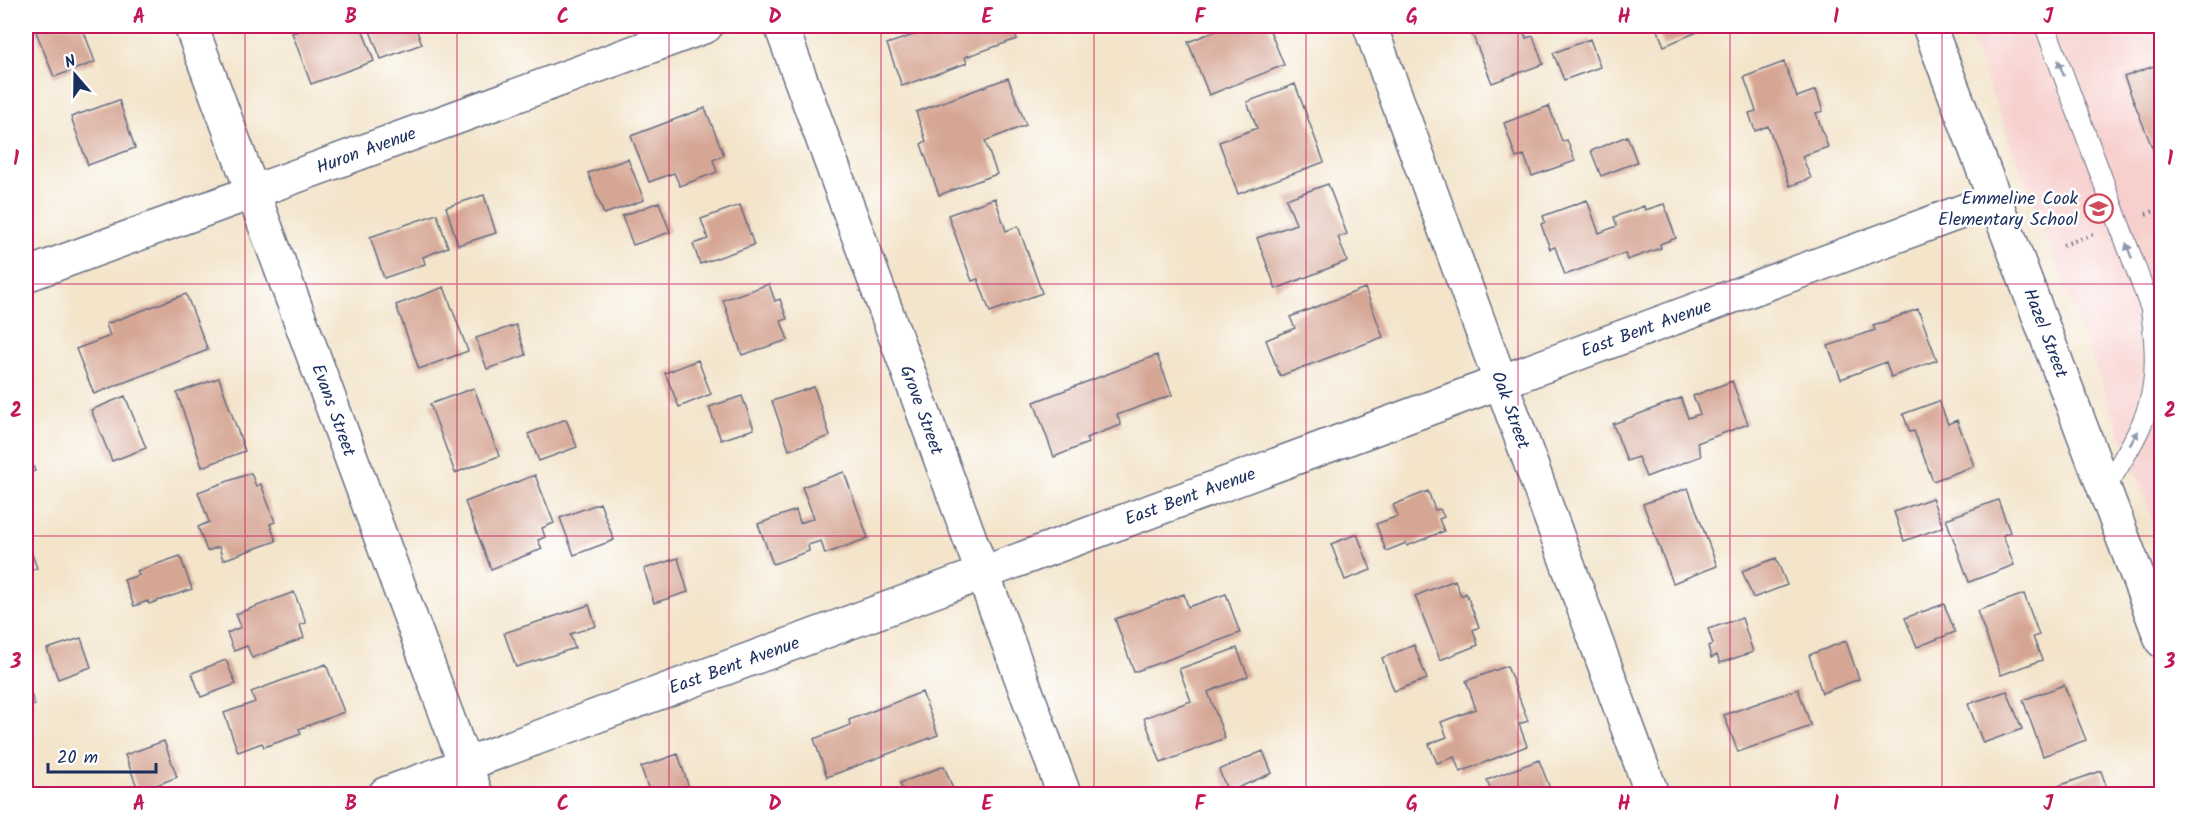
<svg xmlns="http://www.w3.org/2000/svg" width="2187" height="820" font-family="Kalam,sans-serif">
  <rect width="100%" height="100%" fill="#fff"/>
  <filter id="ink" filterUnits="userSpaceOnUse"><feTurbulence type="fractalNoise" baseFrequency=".0167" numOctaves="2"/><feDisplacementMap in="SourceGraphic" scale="12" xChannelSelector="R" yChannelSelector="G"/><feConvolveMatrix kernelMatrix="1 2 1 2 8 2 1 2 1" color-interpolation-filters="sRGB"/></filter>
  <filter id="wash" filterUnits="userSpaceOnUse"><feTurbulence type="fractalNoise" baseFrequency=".008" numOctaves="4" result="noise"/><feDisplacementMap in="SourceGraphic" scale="24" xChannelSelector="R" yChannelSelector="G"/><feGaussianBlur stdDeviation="1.35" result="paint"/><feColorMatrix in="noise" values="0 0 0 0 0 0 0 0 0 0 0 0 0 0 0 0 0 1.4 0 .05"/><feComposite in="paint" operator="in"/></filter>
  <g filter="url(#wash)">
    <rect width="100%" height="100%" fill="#f3e4ca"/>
    <path fill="#f7d0ce" d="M1966 26H2161V542L2105 391Z"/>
    <g id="blocks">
      <path fill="#d6a694" d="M42 26H82L95 62 54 77 35 29Z
        M314 26H361L374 61 311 84 292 33Z
        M368 26H415L422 44 381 59Z
        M940 26H1012L1017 39 965 57 967 63 902 86 887 44Z
        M1222 26H1268L1284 65 1209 95 1188 42 1223 28Z
        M1469 26H1522L1526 38 1533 36 1543 64 1492 83Z
        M1656 26H1700L1702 30 1664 46Z
        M1590 39 1600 67 1564 80 1553 53Z
        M1784 62 1797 97 1816 90 1823 111 1816 113 1828 147 1802 156 1811 178 1790 186 1768 126 1755 131 1749 113 1756 111 1744 77Z
        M2162 63V149L2154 152 2124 77Z
        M1008 78 1026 125 985 141 997 174 939 195 921 144 926 141 916 112Z
        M1295 84 1324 162 1238 194 1219 142 1257 128 1247 102Z
        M119 100 135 148 88 165 71 117Z
        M1549 106 1562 141 1567 140 1575 161 1532 176 1524 155 1516 158 1504 123Z
        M705 108 724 155 713 160 717 172 680 186 674 173 649 182 631 136Z
        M1627 136 1637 162 1601 176 1591 151Z
        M628 159 644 200 604 214 588 173Z
        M1328 184 1347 234 1338 237 1347 261 1276 289 1257 238 1296 224 1286 199Z
        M484 195 496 233 458 245 446 207Z
        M995 198 1006 231 1018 226 1042 293 990 312 978 279 972 281 948 215Z
        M1587 200 1599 233 1617 226 1614 217 1644 206 1645 210 1664 204 1676 238 1660 244 1661 248 1627 260 1625 253 1565 275 1555 247 1550 249 1541 224 1545 222 1543 216Z
        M659 202 670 232 633 245 622 216Z
        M740 205 754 245 700 264 693 244 708 239 701 219Z
        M437 214 448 247 423 257 425 264 384 278 370 237Z
        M769 284 775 301 780 299 787 319 781 321 788 340 742 355 723 300Z
        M444 287 468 351 419 369 396 305Z
        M1365 288 1383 337 1280 376 1266 340 1295 328 1290 317Z
        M186 294 208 350 94 394 76 349 110 336 106 324Z
        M1918 309 1937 360 1891 377 1886 362 1841 379 1828 346 1875 330 1873 326Z
        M516 325 526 355 487 369 476 338Z
        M1157 355 1172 395 1117 415 1121 425 1086 438 1088 443 1054 457 1034 402Z
        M698 360 711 394 679 407 665 373Z
        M219 378 245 451 202 467 177 393Z
        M1732 381 1748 424 1697 443 1701 456 1646 477 1638 457 1627 461 1613 424 1681 398 1688 418 1700 414 1693 396Z
        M814 387 830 436 789 450 772 401Z
        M474 388 499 456 455 473 430 404Z
        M125 396 146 448 112 461 91 410Z
        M742 396 754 429 721 440 709 407Z
        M1939 401 1948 424 1957 420 1974 466 1933 481 1914 431 1910 432 1903 414Z
        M566 419 577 447 539 461 528 434Z
        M26 448 35 471 26 474Z
        M844 472 868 538 825 554 821 541 808 545 809 551 773 564 758 524 796 510 800 523 814 518 802 487Z
        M251 473 256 486 261 484 275 522 270 524 276 541 223 560 219 547 207 551 198 527 209 522 198 492Z
        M535 475 554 523 542 528 545 537 538 540 542 549 491 569 465 502Z
        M1688 488 1717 566 1673 583 1643 504Z
        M1428 491 1435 510 1440 509 1444 517 1439 519 1444 531 1407 546 1406 543 1386 551 1376 524 1398 516 1393 505Z
        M1932 498 1943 527 1904 541 1894 512Z
        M1998 500 2010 532 2003 535 2014 565 1969 582 1946 519Z
        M600 503 614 540 574 555 560 518Z
        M1357 534 1371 570 1345 580 1331 544Z
        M28 543 37 568 26 572V544Z
        M180 556 192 589 149 604 148 601 134 606 124 580 139 575 137 571Z
        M678 558 688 592 654 603 644 569Z
        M1776 558 1787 585 1753 598 1742 571Z
        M1455 580 1461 596 1466 593 1479 627 1473 630 1478 645 1440 660 1415 596Z
        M294 592 306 623 300 625 304 638 252 658 247 646 234 651 227 633 241 627 236 614Z
        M1184 594 1188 607 1226 594 1240 633 1134 672 1115 619Z
        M2024 594 2039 635 2033 637 2042 660 2001 675 1977 611Z
        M1944 604 1955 632 1917 647 1905 618Z
        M589 605 596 626 570 634 575 648 516 667 504 633Z
        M1742 618 1753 652 1720 663 1717 655 1711 658 1708 646 1713 644 1708 629Z
        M81 638 91 667 58 679 47 649Z
        M1846 641 1859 679 1822 693 1809 655Z
        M1414 645 1427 679 1394 691 1382 658Z
        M1237 648 1248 676 1208 692 1225 738 1161 763 1144 718 1191 701 1179 669Z
        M226 660 236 684 201 697 192 673Z
        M326 664 344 712 299 729 301 734 264 747 262 743 238 752 224 713 255 702 251 692Z
        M1507 666 1528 721 1519 724 1527 746 1460 772 1454 757 1437 763 1429 744 1447 737 1441 722 1476 709 1466 681Z
        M2064 685 2086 740 2043 756 2023 700Z
        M28 686 35 705 26 708V687Z
        M1798 689 1811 726 1738 752 1724 715Z
        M2007 691 2022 729 1983 743 1968 704Z
        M922 692 938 735 827 777 814 739 850 725 849 720Z
        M164 741 177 777 139 792 125 755Z
        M1263 751 1272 773 1228 792 1219 770Z
        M678 754 691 794H650L641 767Z
        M1539 760 1552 794H1492L1487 780Z
        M944 766 955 794H904L900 783Z
        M2101 771 2109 794H2046L2044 791Z"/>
    </g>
  </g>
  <g filter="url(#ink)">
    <use href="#blocks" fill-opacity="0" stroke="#676e84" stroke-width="1.5"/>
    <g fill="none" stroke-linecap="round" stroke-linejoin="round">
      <defs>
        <path id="service" d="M2045 26 2151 309C2155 342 2158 375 2148 407 2139 436 2120 463 2105 489"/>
        <path id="minor" d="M191 26 476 794
          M781 26 1064 794
          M1370 26 1652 794
          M1929 26 2162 641
          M26 275 706 26
          M385 794 1996 199"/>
      </defs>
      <use href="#service" stroke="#676e84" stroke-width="22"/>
      <use href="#minor" stroke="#676e84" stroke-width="36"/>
      <path stroke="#676e84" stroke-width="4" stroke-dasharray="1.5 4.5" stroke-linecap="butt" d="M2146 214 2162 208
        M2063 245 2094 234
        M2158 494 2162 492"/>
      <use href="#service" stroke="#fff" stroke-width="20"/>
      <use href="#minor" stroke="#fff" stroke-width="33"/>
    </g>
    <defs><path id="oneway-solid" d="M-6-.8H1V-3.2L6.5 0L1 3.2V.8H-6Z" transform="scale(1.5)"/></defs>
    <g fill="#8d97ae">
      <use href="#oneway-solid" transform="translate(2061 68) rotate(-110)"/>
      <use href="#oneway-solid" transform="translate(2129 251) rotate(-110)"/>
      <use href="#oneway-solid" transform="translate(2134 438) rotate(-61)"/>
    </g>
  </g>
  <path fill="none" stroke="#c2185b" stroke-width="1.5" stroke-opacity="0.55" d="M245 26V794M457 26V794M669 26V794M881 26V794M1094 26V794M1306 26V794M1518 26V794M1730 26V794M1942 26V794M26 284H2162M26 536H2162"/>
  <defs>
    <symbol id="school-ring" viewBox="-11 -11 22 22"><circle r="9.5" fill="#fff" stroke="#d1495b" stroke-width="1.5"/><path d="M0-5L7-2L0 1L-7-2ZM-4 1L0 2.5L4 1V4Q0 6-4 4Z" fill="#d1495b"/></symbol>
  </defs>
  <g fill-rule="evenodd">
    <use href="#school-ring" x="2082" y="192" width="33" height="33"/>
  </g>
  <g text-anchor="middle" stroke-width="5" stroke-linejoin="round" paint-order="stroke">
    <g font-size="18" fill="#1b2f5e" stroke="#fff">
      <text transform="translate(366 150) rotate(-20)" y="6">Huron Avenue</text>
      <text transform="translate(1646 328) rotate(-20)" y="6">East Bent Avenue</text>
      <text transform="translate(2046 333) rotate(69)" y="6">Hazel Street</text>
      <text transform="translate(334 410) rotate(70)" y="6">Evans Street</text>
      <text transform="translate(922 410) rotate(70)" y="6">Grove Street</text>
      <text transform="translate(1511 410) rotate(70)" y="6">Oak Street</text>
      <text transform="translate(1190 496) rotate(-20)" y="6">East Bent Avenue</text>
      <text transform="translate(734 665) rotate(-20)" y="6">East Bent Avenue</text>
    </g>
    <g font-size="18" fill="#1b2f5e" stroke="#fff" text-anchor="end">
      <text x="2078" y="204">Emmeline Cook<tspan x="2078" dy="21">Elementary School</tspan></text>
    </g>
  </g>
  <rect width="2187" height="820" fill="none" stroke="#fff" stroke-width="66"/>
  <g transform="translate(75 75) rotate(340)" stroke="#ffffff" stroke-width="4.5" paint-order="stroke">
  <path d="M0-4.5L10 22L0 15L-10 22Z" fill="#1b2f5e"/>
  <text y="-9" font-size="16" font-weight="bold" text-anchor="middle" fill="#1b2f5e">N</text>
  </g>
  <path d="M48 763v9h108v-9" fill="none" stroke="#1b2f5e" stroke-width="3"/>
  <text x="57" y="763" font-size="18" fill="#1b2f5e" stroke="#ffffff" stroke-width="4.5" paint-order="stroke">20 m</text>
  <rect x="33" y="33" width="2121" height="754" fill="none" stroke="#c2185b" stroke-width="2"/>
  <g font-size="20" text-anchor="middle" font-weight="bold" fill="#c2185b">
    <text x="139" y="23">A</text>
    <text x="351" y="23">B</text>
    <text x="563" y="23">C</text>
    <text x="775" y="23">D</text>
    <text x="987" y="23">E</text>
    <text x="1200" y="23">F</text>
    <text x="1412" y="23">G</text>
    <text x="1624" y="23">H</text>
    <text x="1836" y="23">I</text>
    <text x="2048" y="23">J</text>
    <text x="16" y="165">1</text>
    <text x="2170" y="165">1</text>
    <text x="16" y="417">2</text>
    <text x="2170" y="417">2</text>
    <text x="16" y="668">3</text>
    <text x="2170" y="668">3</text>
    <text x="139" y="810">A</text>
    <text x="351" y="810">B</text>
    <text x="563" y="810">C</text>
    <text x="775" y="810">D</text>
    <text x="987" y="810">E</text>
    <text x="1200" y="810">F</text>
    <text x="1412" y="810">G</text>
    <text x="1624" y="810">H</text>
    <text x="1836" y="810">I</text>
    <text x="2048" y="810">J</text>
  </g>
</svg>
